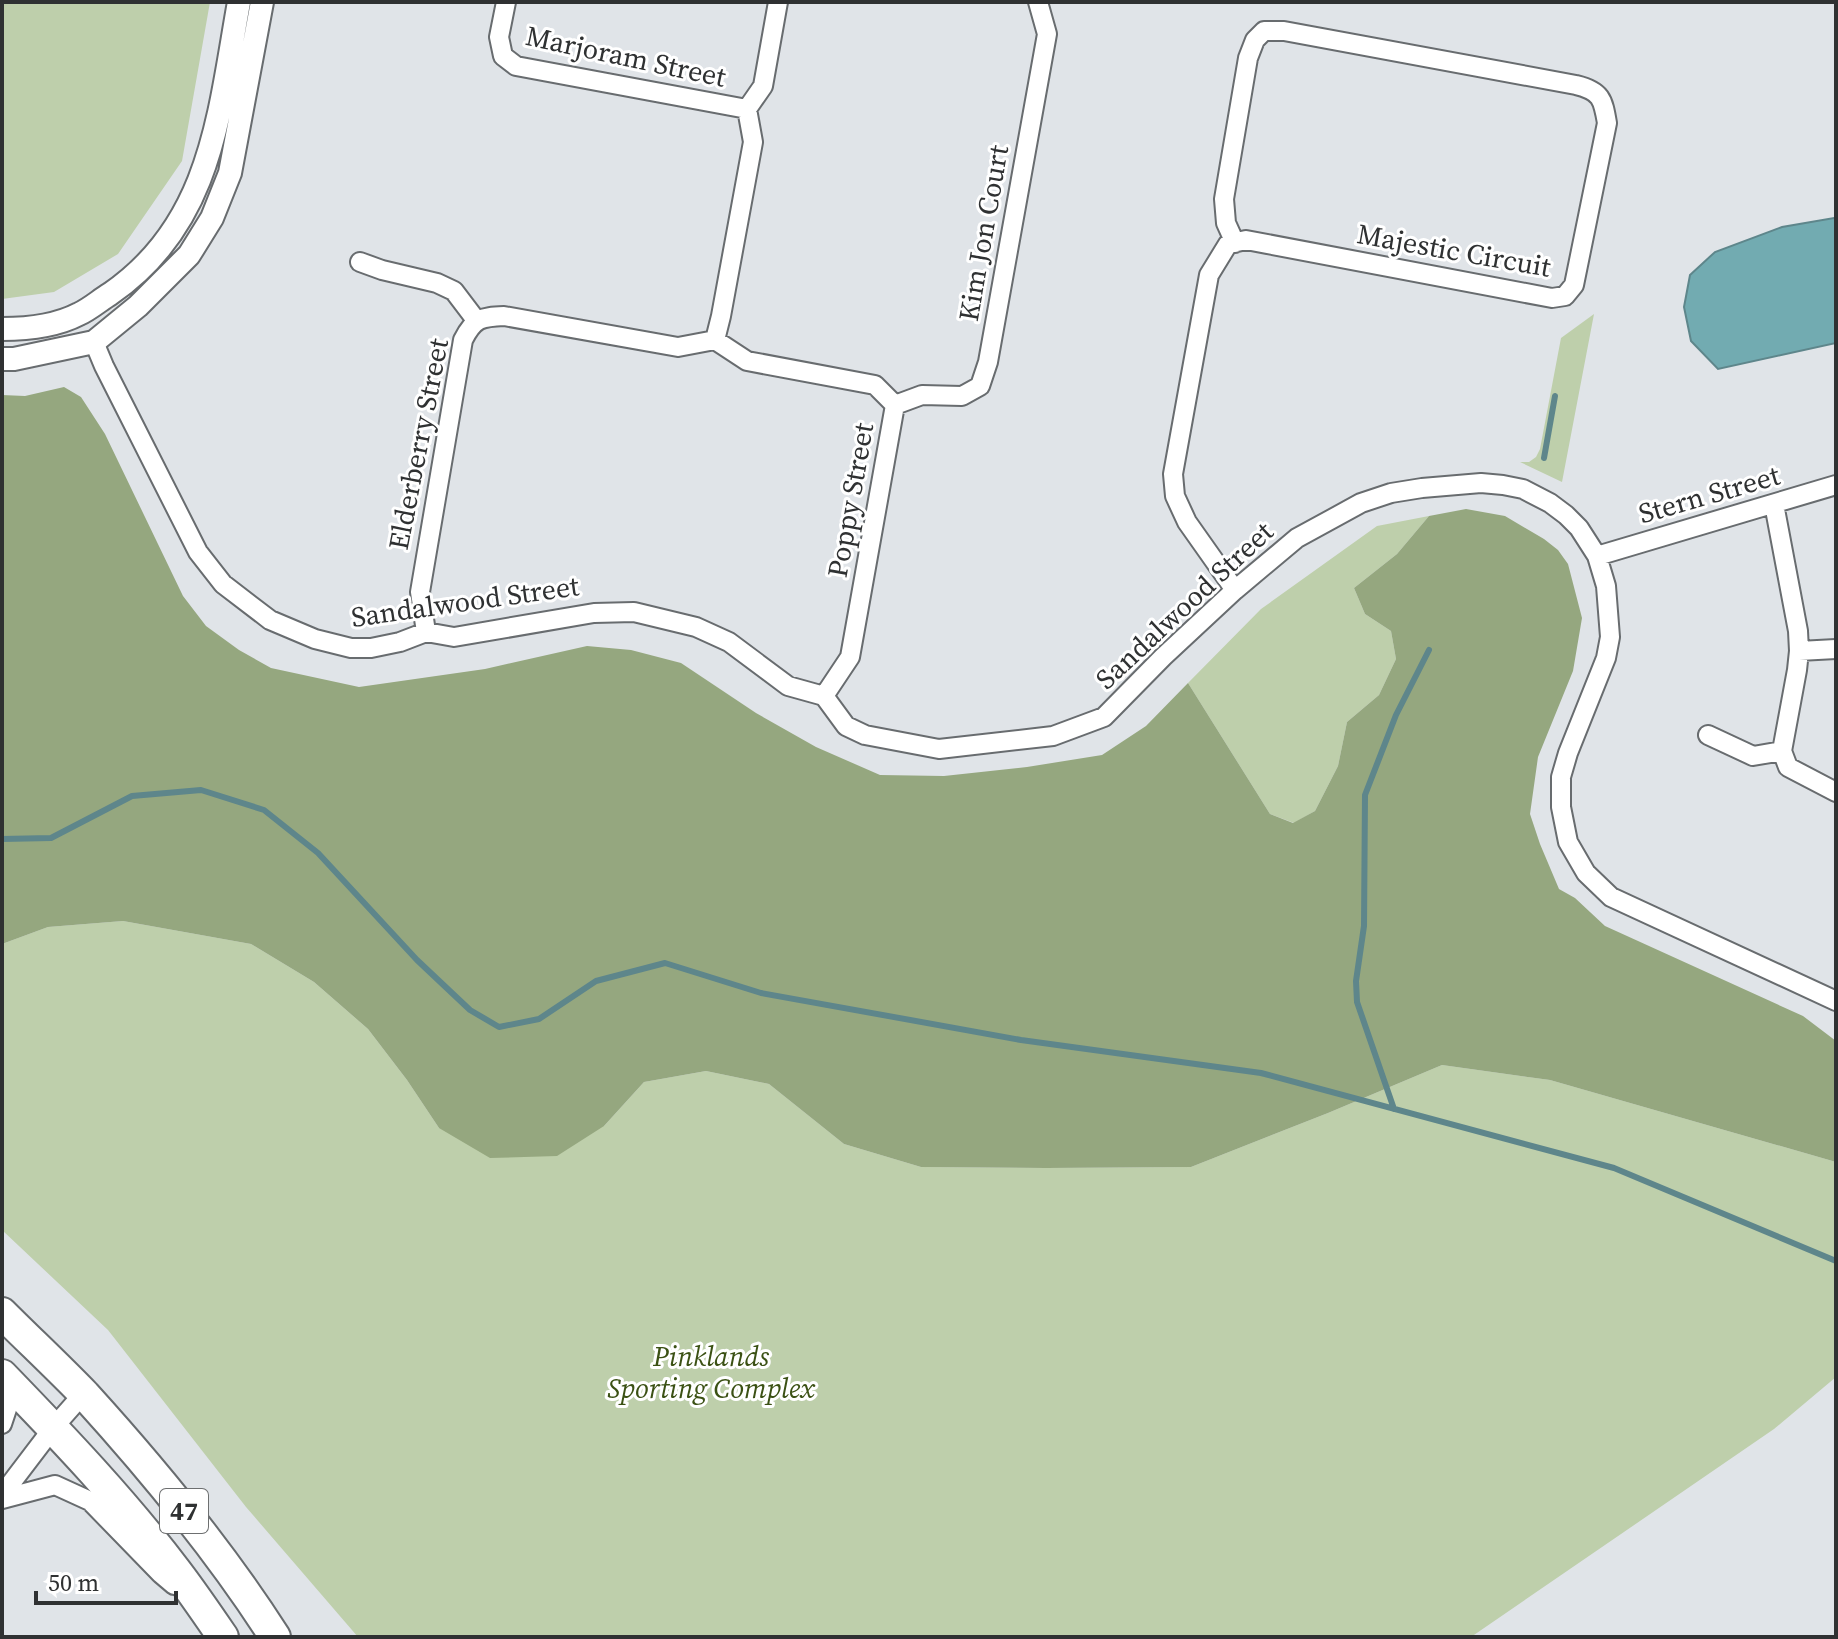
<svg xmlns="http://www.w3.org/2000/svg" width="1838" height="1639" font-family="'Source Serif 4',serif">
  <rect width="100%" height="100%" fill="#e0e4e8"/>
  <path fill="#becfab" d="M2 2H210L182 161 118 254 54 292 2 299Z
    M1594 314 1562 482 1520 462H1529L1536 457 1540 449 1561 338Z
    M1429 516 1397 554 1354 588 1365 614 1391 631 1396 659 1379 695 1347 722 1338 766 1315 811 1294 823 1270 814 1188 683 1261 609 1377 526Z
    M123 921 251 944 314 982 368 1029 407 1080 439 1128 604 1126 644 1082 706 1071 769 1084 844 1144 921 1167 1046 1168 1191 1167 1328 1113 1442 1065 1550 1080 1836 1162V1377L1774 1429 1471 1637H358L246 1507 108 1330 2 1230V944L48 927Z"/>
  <path fill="#95a77f" d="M64 387 81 397 105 434 183 596 206 626 239 650 271 668 359 687 485 669 587 646 631 650 681 663 756 713 816 747 880 775 944 776 1027 767 1102 755 1146 726 1188 683 1270 814 1293 823 1315 811 1338 766 1347 722 1379 695 1396 659 1391 631 1365 614 1354 588 1397 554 1429 516 1466 509 1505 516 1544 539 1558 550 1568 564 1582 618 1573 671 1538 757 1530 814 1540 844 1559 889 1575 898 1605 926 1803 1016 1836 1041V1162L1550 1080 1442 1065 1328 1113 1191 1167 1046 1168 921 1167 844 1144 769 1084 706 1071 644 1082 604 1126 557 1156 490 1158 439 1128 407 1080 368 1029 314 982 251 944 123 921 48 927 2 944V395L25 396Z"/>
  <path fill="#72abb1" stroke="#5e868b" stroke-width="2" d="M1834 218 1836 219V343L1718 369 1691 341 1684 307 1690 275 1715 252 1782 227Z"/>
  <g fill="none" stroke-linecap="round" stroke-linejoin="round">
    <path stroke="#5e868b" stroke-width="6" d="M1544 458 1555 396
      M2 839 51 838 132 796 201 790 264 810 318 853 417 960 470 1010 499 1027 539 1019 596 981 665 963 761 993 1021 1040 1261 1073 1614 1168 1836 1261
      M1394 1109 1357 1002 1356 981 1364 926 1365 795 1396 715 1429 650"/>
    <defs>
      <path id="minor" d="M506 2 499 37 503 56 516 66 747 109
        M360 262 382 270 437 283 454 291 476 320
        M715 340 747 361 875 385 895 405 850 657 824 696
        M715 340 721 316 753 142 747 109 763 86 778 2
        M94 342 104 366 198 552 223 584 270 620 315 639 351 648H371L400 642 426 632 454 637 594 613 634 612 696 627 729 642 788 686 824 696 846 726 865 735 939 749 1053 736 1104 717 1163 657 1235 590 1297 538 1361 503 1391 493 1422 488 1481 483 1503 485 1523 489 1550 503 1566 515 1579 528 1597 556 1606 586 1610 637 1606 658 1568 753 1561 777V807L1568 842 1586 873 1611 897 1836 1001
        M895 405 922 395 962 396 980 386 988 362 1047 34 1038 2
        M1774 504 1798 631 1799 651 1797 670 1782 751 1788 767 1836 792
        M1597 556 1836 485
        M1235 590 1187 522 1175 496 1173 474 1209 275 1228 244 1246 240 1552 298 1565 296 1574 285 1607 123C1603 99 1601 91 1576 85L1284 31H1264L1255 40 1248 58 1224 199 1226 223 1235 243
        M426 632 420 592 463 340C474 318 481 317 504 316L678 347 715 340
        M1799 651 1836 649
        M1708 735 1753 756 1782 751
        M2 1424 8 1406V1381
        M2 1495 53 1428 83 1394
        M2 1499 55 1485 90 1501 161 1574 174 1585"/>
      <path id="tertiary" d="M2 329C27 329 56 326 79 314 90 309 100 300 110 294 212 224 219 113 239 2
        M2 359H14L94 342 138 306 189 255 212 218 230 173 262 2"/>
      <path id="trunk" d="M2 1313C29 1340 58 1367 85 1395 154 1471 220 1551 275 1637
        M2 1375C63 1438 124 1502 177 1572 193 1593 208 1615 223 1637"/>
    </defs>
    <use href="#minor" stroke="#686c6f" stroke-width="22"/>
    <use href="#tertiary" stroke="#686c6f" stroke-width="26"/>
    <use href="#trunk" stroke="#686c6f" stroke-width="34"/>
    <use href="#minor" stroke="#fff" stroke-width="18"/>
    <use href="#tertiary" stroke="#fff" stroke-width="22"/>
    <use href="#trunk" stroke="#fff" stroke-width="30"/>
  </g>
  <g text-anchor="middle" stroke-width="6" stroke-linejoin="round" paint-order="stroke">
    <rect fill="#fff" stroke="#6d6f70" stroke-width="2" x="160" y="1489" width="48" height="44" rx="6"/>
    <g font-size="26" font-weight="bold" fill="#2f3132">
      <text x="184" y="1520">47</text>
    </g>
    <g font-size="28" fill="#2f3132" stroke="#fff">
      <text transform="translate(626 56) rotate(12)" y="10">Marjoram Street</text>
      <text transform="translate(983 233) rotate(-80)" y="10">Kim Jon Court</text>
      <text transform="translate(1454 250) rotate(10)" y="10">Majestic Circuit</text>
      <text transform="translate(418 444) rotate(-79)" y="10">Elderberry Street</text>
      <text transform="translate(1709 494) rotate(-16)" y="10">Stern Street</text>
      <text transform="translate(850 500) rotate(-80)" y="10">Poppy Street</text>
      <text transform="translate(465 601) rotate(-8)" y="10">Sandalwood Street</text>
      <text transform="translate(1184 605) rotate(-43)" y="10">Sandalwood Street</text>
    </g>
    <g font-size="28" font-style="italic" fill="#3b5114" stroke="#fff">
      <text x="711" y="1366">Pinklands<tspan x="711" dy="32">Sporting Complex</tspan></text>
    </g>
  </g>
  <rect width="1838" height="1639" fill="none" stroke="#2f3132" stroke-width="8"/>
  <path d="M36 1591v12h140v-12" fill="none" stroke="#2f3132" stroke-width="4"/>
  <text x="48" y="1591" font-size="24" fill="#2f3132" stroke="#ffffff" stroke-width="6" paint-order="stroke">50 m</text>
</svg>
